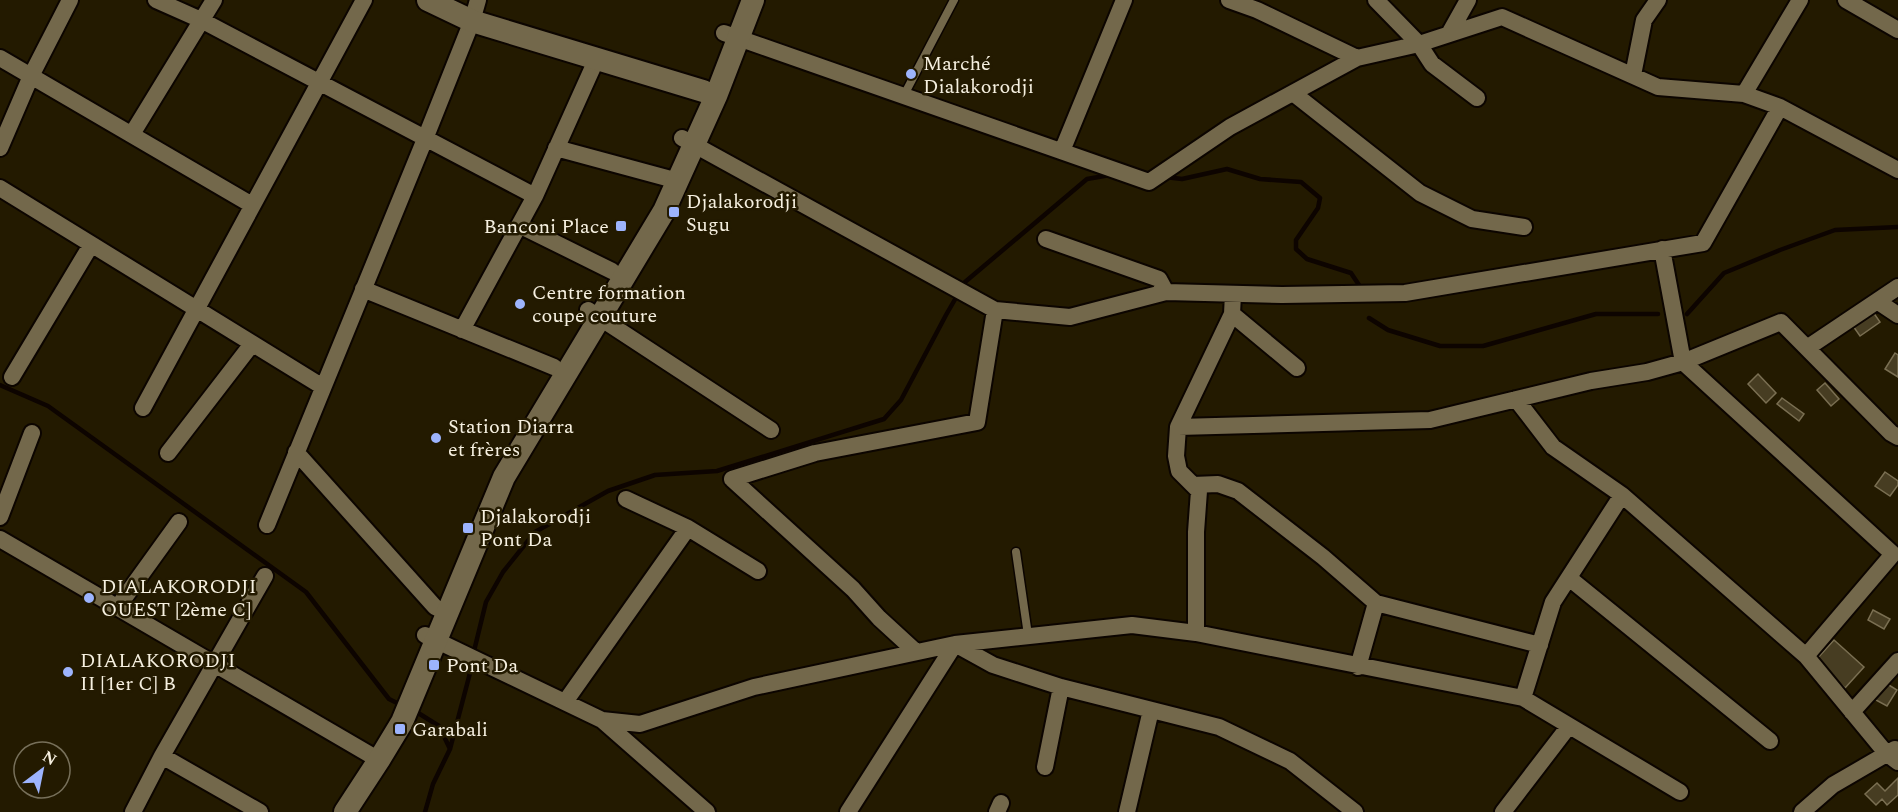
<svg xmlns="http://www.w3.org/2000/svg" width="1898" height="812" font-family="Spectral,serif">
  <rect width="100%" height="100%" fill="#231a00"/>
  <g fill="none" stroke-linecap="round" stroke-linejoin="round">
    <path stroke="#0d0400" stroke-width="4.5" d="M1165 177 1182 179 1227 169 1260 179 1301 182 1320 198 1318 208 1296 240V249L1307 259 1351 273 1359 285
      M1687 314 1724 273 1780 250 1835 230 1898 227
      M1369 318 1388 330 1440 346H1483L1596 314H1658
      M0 385 48 406 306 592 389 699 401 705
      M474 651 486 602 503 572 535 532 608 491 655 475 717 471 884 419 901 400 946 315 965 282 1087 179 1110 175
      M415 711 439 726 450 749
      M425 812 433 784 450 749 470 673"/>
  </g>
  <path fill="#473d22" stroke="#7a6f52" stroke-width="1.5" d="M1873 312 1880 322 1860 336 1853 326Z
    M1895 353 1898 355V377L1885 369Z
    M1758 374 1776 393 1766 403 1748 384Z
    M1825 383 1839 399 1831 406 1817 390Z
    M1782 398 1804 414 1799 421 1777 404Z
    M1885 472 1898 481V485L1890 496 1875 486Z
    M1873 610 1890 619 1884 629 1868 620Z
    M1834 640 1864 667 1845 688 1815 661Z
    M1884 682 1897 690 1887 706 1874 699Z
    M1898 778V795L1887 805 1882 799 1876 805 1865 794 1877 783 1885 791Z"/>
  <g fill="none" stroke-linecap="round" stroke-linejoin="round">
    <defs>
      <path id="lane" d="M903 97 954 0
        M1016 552 1028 635"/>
      <path id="street" d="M156 0 201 20 535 196
        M1229 0 1257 10 1357 58
        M1376 0 1419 44 1432 64 1477 98
        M1846 0 1898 30
        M724 33 1149 182 1230 127 1357 58 1419 44 1502 17 1658 87 1744 94 1780 107 1898 170
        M1449 34 1468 0
        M0 58 252 205
        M1633 75 1644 20 1658 0
        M1293 93 1420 193 1472 219 1524 227
        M1744 94 1800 0
        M132 134 214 0
        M682 138 995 310 1070 317 1166 292 1282 295 1405 293 1703 243 1780 107
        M0 148 31 76 70 0
        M556 148 678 181
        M1062 151 1124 0
        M0 188 323 387
        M519 225 612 271
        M1046 239 1159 279 1166 292
        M1662 249 1683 362 1893 554 1806 656
        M363 289 554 367
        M1877 301 1898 315
        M588 310 771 430
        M1232 314 1297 368
        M462 330 535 196 597 58
        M1807 348 1898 287
        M12 377 91 245
        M1516 399 1553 447 1622 495 1806 656 1886 753 1898 762
        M143 408 364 0
        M1178 427 1430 420 1591 381 1647 372 1683 362 1781 322 1891 433 1898 437
        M296 452 435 607 448 613
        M168 453 252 344
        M732 479 815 453 977 422 995 310
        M732 479 853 589 879 618 915 651
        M1193 485 1218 484 1238 491 1323 557 1376 603 1540 645
        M626 499 688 528 758 571
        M0 517 32 433
        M267 525 425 139 472 21 478 0
        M0 539 379 760
        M1569 578 1770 741
        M117 608 179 522
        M1196 633V532L1199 491 1179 471 1176 456 1178 427 1232 314 1233 294
        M425 635 602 720 640 724 754 687 955 644 993 665 1061 687 1219 727 1290 761 1355 812
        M1358 667 1376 603
        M1523 698 1553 602 1622 495
        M565 702 688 528
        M1852 712 1898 661
        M602 720 707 812
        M162 756 260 812
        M1045 767 1061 687
        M133 812 162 756 265 576
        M848 812 955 644 1132 625 1196 633 1523 698 1680 792
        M997 812 1001 803
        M1127 812 1151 710
        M1503 812 1569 726
        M1802 812 1833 785 1895 749"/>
      <path id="secondary" d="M428 0 472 21 703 91
        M345 812 379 760 402 722 504 477 664 211 716 96 753 0"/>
    </defs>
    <use href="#lane" stroke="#0c0500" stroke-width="11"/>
    <use href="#street" stroke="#0c0500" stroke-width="20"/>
    <use href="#secondary" stroke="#0c0500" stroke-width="26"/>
    <use href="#lane" stroke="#73684b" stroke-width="8"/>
    <use href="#street" stroke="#73684b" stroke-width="16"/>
    <use href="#secondary" stroke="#73684b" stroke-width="22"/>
  </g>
  <g fill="#9db4fd" stroke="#231a00" stroke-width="2">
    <circle cx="911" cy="74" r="6"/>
    <rect x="668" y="206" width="12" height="12" rx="3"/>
    <rect x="615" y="220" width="12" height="12" rx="3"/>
    <circle cx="520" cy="304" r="6"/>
    <circle cx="436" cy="438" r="6"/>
    <rect x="462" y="522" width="12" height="12" rx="3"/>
    <circle cx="89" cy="598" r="6"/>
    <rect x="428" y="659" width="12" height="12" rx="3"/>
    <circle cx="68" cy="672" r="6"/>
    <rect x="394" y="723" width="12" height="12" rx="3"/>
  </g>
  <g text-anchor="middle" stroke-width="5" stroke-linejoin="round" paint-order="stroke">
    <g font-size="20" fill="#f6f0e0" stroke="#231a00" text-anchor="start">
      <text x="923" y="70">Marché<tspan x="923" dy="23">Dialakorodji</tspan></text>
      <text x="686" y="208">Djalakorodji<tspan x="686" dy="23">Sugu</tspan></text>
      <text x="609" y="233" text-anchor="end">Banconi Place</text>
      <text x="532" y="299">Centre formation<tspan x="532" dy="23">coupe couture</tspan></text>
      <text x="448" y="433">Station Diarra<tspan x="448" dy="23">et frères</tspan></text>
      <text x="480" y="523">Djalakorodji<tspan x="480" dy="23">Pont Da</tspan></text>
      <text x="101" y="593">DIALAKORODJI<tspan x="101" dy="23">OUEST [2ème C]</tspan></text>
      <text x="80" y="667">DIALAKORODJI<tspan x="80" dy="23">II [1er C] B</tspan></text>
      <text x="446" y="672">Pont Da</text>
      <text x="412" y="736">Garabali</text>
    </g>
  </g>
  <g transform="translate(42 770) rotate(32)"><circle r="28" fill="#231a00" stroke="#77705a" stroke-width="1.5"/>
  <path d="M0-4.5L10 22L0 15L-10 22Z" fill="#9db4fd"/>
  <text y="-9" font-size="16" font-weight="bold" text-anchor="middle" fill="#f6f0e0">N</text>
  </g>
</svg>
